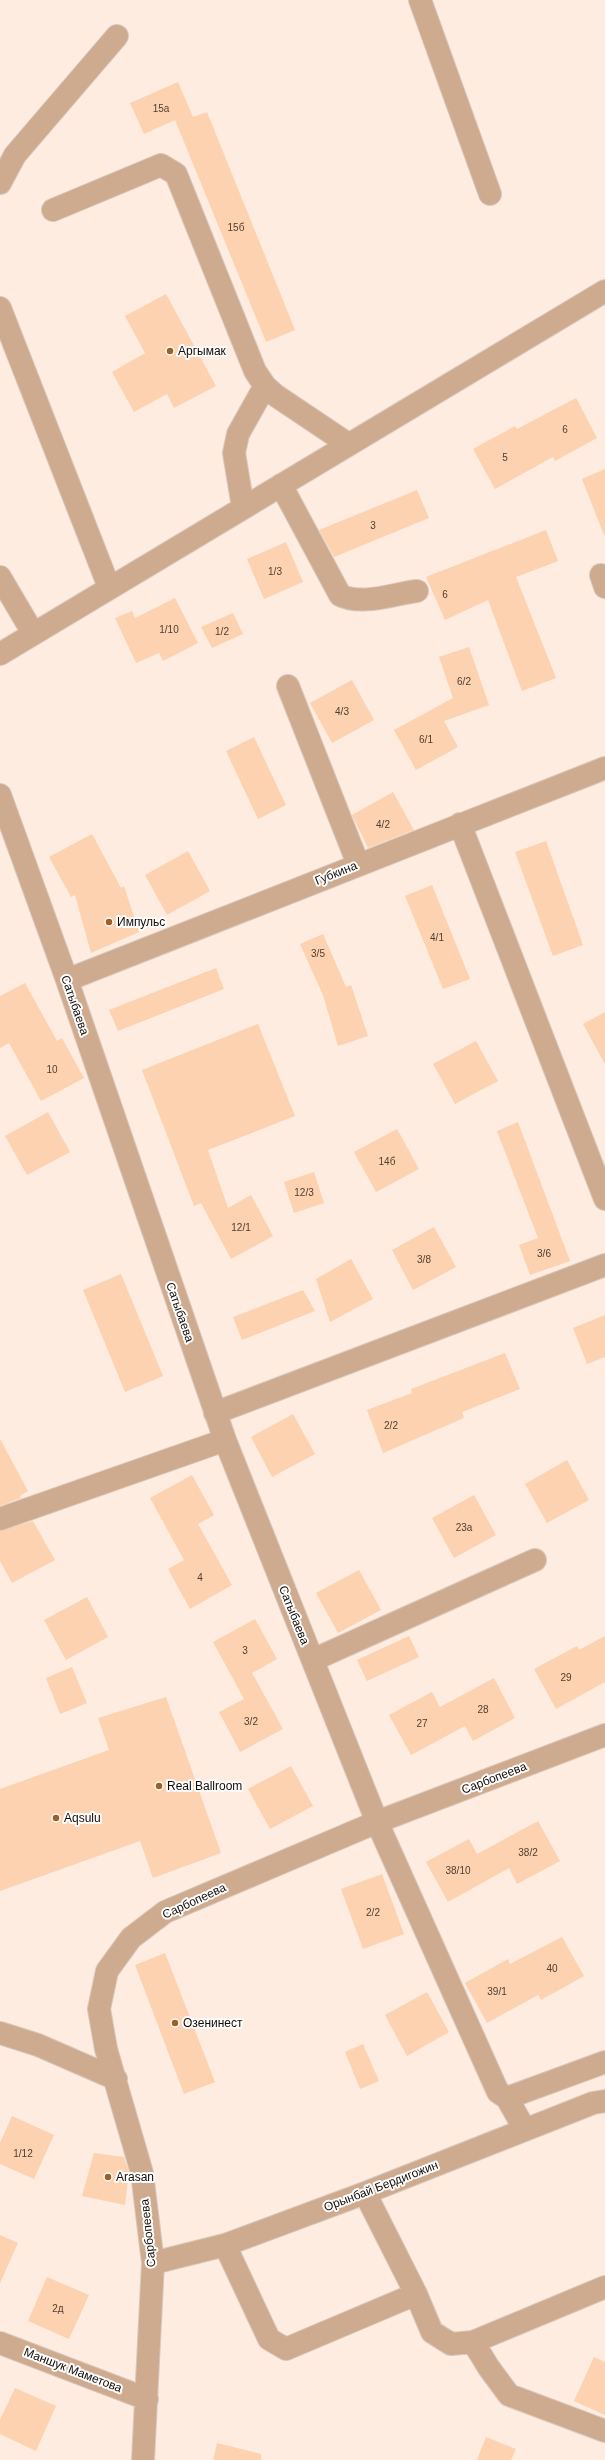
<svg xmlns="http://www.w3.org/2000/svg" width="605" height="2460" font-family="Arial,sans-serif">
  <rect width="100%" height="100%" fill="#fdecdf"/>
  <path fill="#fcd2b0" d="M178 82 193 117 207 112 295 330 266 342 175 120 144 134 130 103Z
    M166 294 216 386 174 408 167 394 134 412 112 372 145 353 125 316Z
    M576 398 597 438 555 461 553 457 495 489 473 449 515 426 517 429Z
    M605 469V535H604L582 479Z
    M417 490 429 518 334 557 319 530Z
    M546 530 558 561 516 577 556 678 522 691 488 600 445 620 426 577Z
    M286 542 303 582 264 599 247 559Z
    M175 598 198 643 163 661 159 653 136 663 115 618 132 611 135 618Z
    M233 613 243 634 212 648 201 627Z
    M469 647 489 705 444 721 458 747 416 770 394 730 453 698 439 657Z
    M352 680 374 720 332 743 310 703Z
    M254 737 286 805 258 819 226 751Z
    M393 792 414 830 368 848 352 815Z
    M92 834 121 888 124 886 139 932 91 953 75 895 71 897 49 857Z
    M546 841 583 945 553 956 515 852Z
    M188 851 210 891 167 915 145 875Z
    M432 885 470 979 443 989 405 896Z
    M323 934 346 987 351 985 368 1036 338 1046 323 995 300 944Z
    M216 968 224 989 118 1031 109 1010Z
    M25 983 57 1041 62 1038 84 1078 41 1101 9 1043 0 1048V996Z
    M605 1012V1064L583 1024Z
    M258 1024 295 1116 208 1150 228 1208 251 1195 273 1236 231 1259 201 1203 194 1206 142 1070Z
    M476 1041 498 1081 455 1104 433 1064Z
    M48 1112 70 1152 27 1175 5 1136Z
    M518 1122 570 1261 530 1275 519 1245 538 1238 497 1131Z
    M397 1129 419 1169 376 1192 354 1152Z
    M314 1172 324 1203 294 1213 284 1182Z
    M434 1227 456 1267 413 1290 392 1250Z
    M351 1259 373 1299 330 1322 316 1279Z
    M121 1274 163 1376 125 1392 83 1290Z
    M303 1290 315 1311 242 1340 233 1317Z
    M605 1315V1357L587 1364 573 1328Z
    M505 1353 520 1389 462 1412 464 1418 383 1453 367 1410 412 1393 411 1389Z
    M293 1414 315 1454 272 1477 251 1437Z
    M0 1439 28 1491 20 1496 21 1498 0 1506Z
    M567 1460 589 1500 547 1523 525 1484Z
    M192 1475 214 1515 198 1524 232 1585 190 1609 168 1569 184 1560 150 1498Z
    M474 1495 496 1535 454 1558 432 1518Z
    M33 1521 55 1560 12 1583 0 1561V1531Z
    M359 1570 381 1610 338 1633 316 1593Z
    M87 1597 108 1637 66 1660 44 1620Z
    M255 1619 277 1659 252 1673 283 1729 240 1752 219 1712 244 1699 213 1642Z
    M409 1636 419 1657 367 1681 357 1660Z
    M605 1636V1682L556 1709 534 1669 577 1646 579 1650Z
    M72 1667 87 1703 60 1714 46 1678Z
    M494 1678 515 1718 473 1741 465 1726 411 1755 389 1715 432 1692 440 1707Z
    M166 1697 221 1853 153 1878 140 1841 0 1891V1789L109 1750 98 1718Z
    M291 1766 313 1806 270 1829 248 1789Z
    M538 1821 560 1861 517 1884 509 1868 448 1902 426 1862 469 1839 477 1854Z
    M382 1874 404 1934 363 1949 341 1889Z
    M562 1937 584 1976 541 2000 538 1995 487 2023 465 1983 508 1959 510 1964Z
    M165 1953 215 2082 184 2094 135 1965Z
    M427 1992 449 2032 407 2056 385 2015Z
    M363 2044 379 2081 360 2089 345 2052Z
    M12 2116 54 2135 34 2179 0 2164V2143Z
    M94 2153 124 2157 129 2172 125 2205 82 2196Z
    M0 2235 18 2243 0 2283Z
    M47 2277 89 2295 69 2339 28 2321Z
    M594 2357 605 2362V2415L574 2401Z
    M15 2388 56 2406 36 2451 0 2434V2420Z
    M486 2437 516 2449 511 2460H477Z
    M217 2443 261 2454V2460H213Z"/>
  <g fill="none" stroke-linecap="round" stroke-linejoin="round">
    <defs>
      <path id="minor" d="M420 0 490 194
        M0 183 15 155 117 36
        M53 210 161 165 176 174 255 371 265 386 275 395 348 444
        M0 308 109 587
        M281 485 340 595C361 606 393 594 417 591
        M243 507 234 453 238 434 265 386
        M601 575 605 587
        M0 577 33 633
        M0 654 605 291
        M288 686 358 864
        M0 795 67 980 225 1440 377 1822 498 2092 507 2098 525 2130
        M460 824 605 1199
        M67 980 605 768
        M215 1413 605 1265
        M0 1519 225 1440
        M313 1660 535 1560
        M0 2033 38 2045 116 2079
        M507 2098 605 2062
        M365 2193 416 2294
        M225 2245 269 2339 286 2349 416 2294 432 2332 451 2344 473 2342
        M153 2263 225 2245 365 2193 593 2103 605 2101
        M605 2287 473 2342 489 2368 509 2395 605 2431
        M0 2343 147 2399
        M143 2460 153 2263 142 2173 106 2049 99 2009 107 1971 131 1938 165 1912 377 1822 605 1735"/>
    </defs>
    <use href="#minor" stroke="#d8c8bc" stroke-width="24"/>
    <use href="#minor" stroke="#ceab8f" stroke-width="22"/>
  </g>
  <g fill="#9e6026" stroke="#fdfdfd" stroke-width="1.5">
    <circle cx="170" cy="351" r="4"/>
    <circle cx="109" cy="922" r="4"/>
    <circle cx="159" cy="1786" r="4"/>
    <circle cx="56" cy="1818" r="4"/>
    <circle cx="175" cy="2023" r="4"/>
    <circle cx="108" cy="2177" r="4"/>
  </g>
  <g text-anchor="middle" stroke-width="4" stroke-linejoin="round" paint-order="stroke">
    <g font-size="10" fill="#503e30">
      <text x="161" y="112">15а</text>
      <text x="236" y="231">15б</text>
      <text x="565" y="433">6</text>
      <text x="505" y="461">5</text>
      <text x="373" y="529">3</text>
      <text x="275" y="575">1/3</text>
      <text x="445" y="598">6</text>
      <text x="169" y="633">1/10</text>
      <text x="222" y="635">1/2</text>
      <text x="464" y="685">6/2</text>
      <text x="342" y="715">4/3</text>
      <text x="426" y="743">6/1</text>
      <text x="383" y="828">4/2</text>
      <text x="437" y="941">4/1</text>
      <text x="318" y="957">3/5</text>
      <text x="52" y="1073">10</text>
      <text x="387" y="1165">14б</text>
      <text x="304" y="1196">12/3</text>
      <text x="241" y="1231">12/1</text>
      <text x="544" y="1257">3/6</text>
      <text x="424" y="1263">3/8</text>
      <text x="391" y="1429">2/2</text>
      <text x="464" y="1531">23а</text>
      <text x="200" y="1581">4</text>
      <text x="245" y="1654">3</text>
      <text x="566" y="1681">29</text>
      <text x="483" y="1713">28</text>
      <text x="251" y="1725">3/2</text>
      <text x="422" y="1727">27</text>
      <text x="528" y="1856">38/2</text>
      <text x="458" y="1874">38/10</text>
      <text x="373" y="1916">2/2</text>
      <text x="552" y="1972">40</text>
      <text x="497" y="1995">39/1</text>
      <text x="23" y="2157">1/12</text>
      <text x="58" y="2312">2д</text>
    </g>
    <g font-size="12" fill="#160d06" stroke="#fdfdfd" text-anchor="start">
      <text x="178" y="355">Аргымак</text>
      <text x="117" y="926">Импульс</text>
      <text x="167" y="1790">Real Ballroom</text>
      <text x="64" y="1822">Aqsulu</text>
      <text x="183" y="2027">Озенинест</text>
      <text x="116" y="2181">Arasan</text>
    </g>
    <g font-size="12" fill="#160d06" stroke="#fdfdfd">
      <text transform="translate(336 873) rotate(-22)" y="4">Губкина</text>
      <text transform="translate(75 1005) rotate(71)" y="4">Сатыбаева</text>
      <text transform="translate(180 1312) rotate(71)" y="4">Сатыбаева</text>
      <text transform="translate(294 1615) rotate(68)" y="4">Сатыбаева</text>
      <text transform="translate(494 1778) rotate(-21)" y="4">Сарбопеева</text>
      <text transform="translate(194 1901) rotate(-25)" y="4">Сарбопеева</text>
      <text transform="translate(381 2186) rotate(-21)" y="4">Орынбай Бердигожин</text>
      <text transform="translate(148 2233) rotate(-96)" y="4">Сарбопеева</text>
      <text transform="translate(73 2370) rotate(21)" y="4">Маншук Маметова</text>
    </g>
  </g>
</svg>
